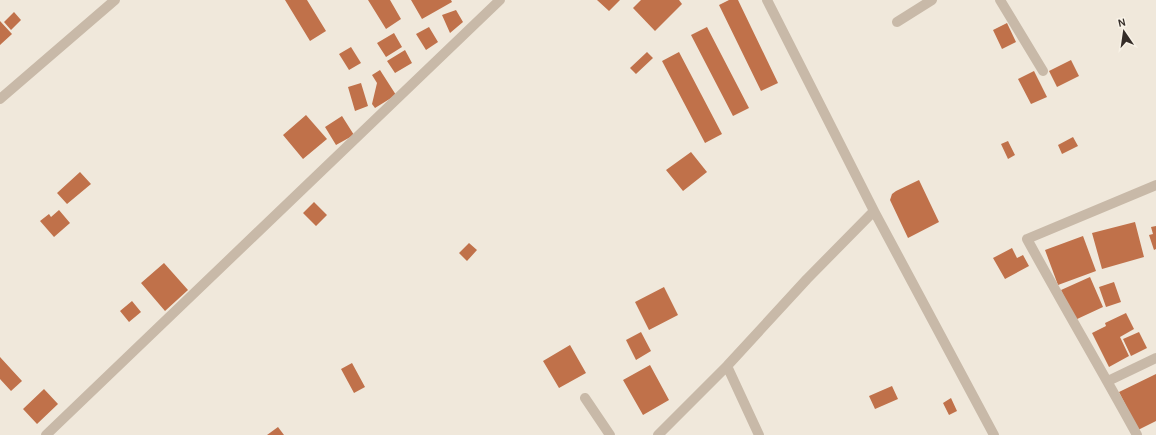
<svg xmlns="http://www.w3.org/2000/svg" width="1156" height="435" font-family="Karla,sans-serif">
  <rect width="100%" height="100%" fill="#f0e8db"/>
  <path fill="#c0714a" d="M285 0H307L326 31 310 41Z
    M368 0H390L401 19 386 29Z
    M411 0H451L452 2 422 19Z
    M597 0H620L609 11Z
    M641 0H679L682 4 655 31 633 8Z
    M729 0H738L778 83 761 91 719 5Z
    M456 10 463 22 450 33 442 15Z
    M14 12 21 20 11 30 4 22Z
    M0 21 12 34 0 45Z
    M1007 23 1016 42 1002 49 993 30Z
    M429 27 438 42 426 50 416 34Z
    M707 27 749 108 733 116 691 35Z
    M394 33 402 47 386 57 377 43Z
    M351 47 361 63 349 70 339 54Z
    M405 50 412 63 395 73 387 61Z
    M647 52 653 58 636 74 630 68Z
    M679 52 722 134 705 143 662 61Z
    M1071 60 1079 76 1057 87 1049 71Z
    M380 70 396 95 375 108 372 104 377 83 372 75Z
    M1034 71 1047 97 1031 104 1018 79Z
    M361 83 368 106 355 111 348 87Z
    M306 115 327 139 303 159 283 135Z
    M342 116 354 135 336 145 325 127Z
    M1073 137 1078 146 1062 154 1058 145Z
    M1008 141 1015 155 1008 159 1001 144Z
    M691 152 707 172 683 191 666 170Z
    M80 172 91 184 67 204 57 193Z
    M919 180 939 222 908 238 890 200 892 194 896 191Z
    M314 202 327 215 316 226 303 213Z
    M59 210 70 223 54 237 40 221 49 214 51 217Z
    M1135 222 1144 257 1102 269 1092 233Z
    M1156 226V249L1154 250 1149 235 1153 234 1151 227Z
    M1083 236 1096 271 1058 285 1045 250Z
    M469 243 477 250 467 261 459 253Z
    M1012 248 1017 258 1023 255 1029 266 1005 279 993 258Z
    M164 263 188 290 165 311 141 283Z
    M1090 277 1103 307 1075 320 1061 290Z
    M1114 282 1121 302 1106 307 1099 287Z
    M664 287 678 315 649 330 635 302Z
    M132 301 141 312 129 322 120 311Z
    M1126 313 1134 329 1120 337 1129 356 1109 367 1092 333 1106 326 1105 323Z
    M641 332 651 351 636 360 626 340Z
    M1139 332 1147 348 1131 356 1123 339Z
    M570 345 586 373 559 388 543 361Z
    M0 357 22 381 11 391 0 379Z
    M352 363 365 387 354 393 341 369Z
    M650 365 669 400 643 415 623 380Z
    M1156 374V421L1138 430 1119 392Z
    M892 386 898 399 875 409 869 396Z
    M44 389 58 404 37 424 23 409Z
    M951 398 957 411 949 415 943 403Z
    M278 427 284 435H267Z"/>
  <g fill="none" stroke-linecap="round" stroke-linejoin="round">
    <path stroke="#c8b9a8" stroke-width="10" d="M767 0 874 211
      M1000 0 1043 71
      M897 22 932 0
      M0 99 115 0
      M727 366 759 435
      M1108 381 1156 358
      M585 398 610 435
      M46 435 500 0
      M658 435 727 366 807 279 874 211 994 435
      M1137 435C1101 369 1063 305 1027 239L1156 185"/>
  </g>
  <g transform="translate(1124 32) rotate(347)" stroke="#f8f2e7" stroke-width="3" paint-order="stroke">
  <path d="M0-3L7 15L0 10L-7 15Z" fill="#352d28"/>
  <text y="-6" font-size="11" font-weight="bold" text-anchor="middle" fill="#352d28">N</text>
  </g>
</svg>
